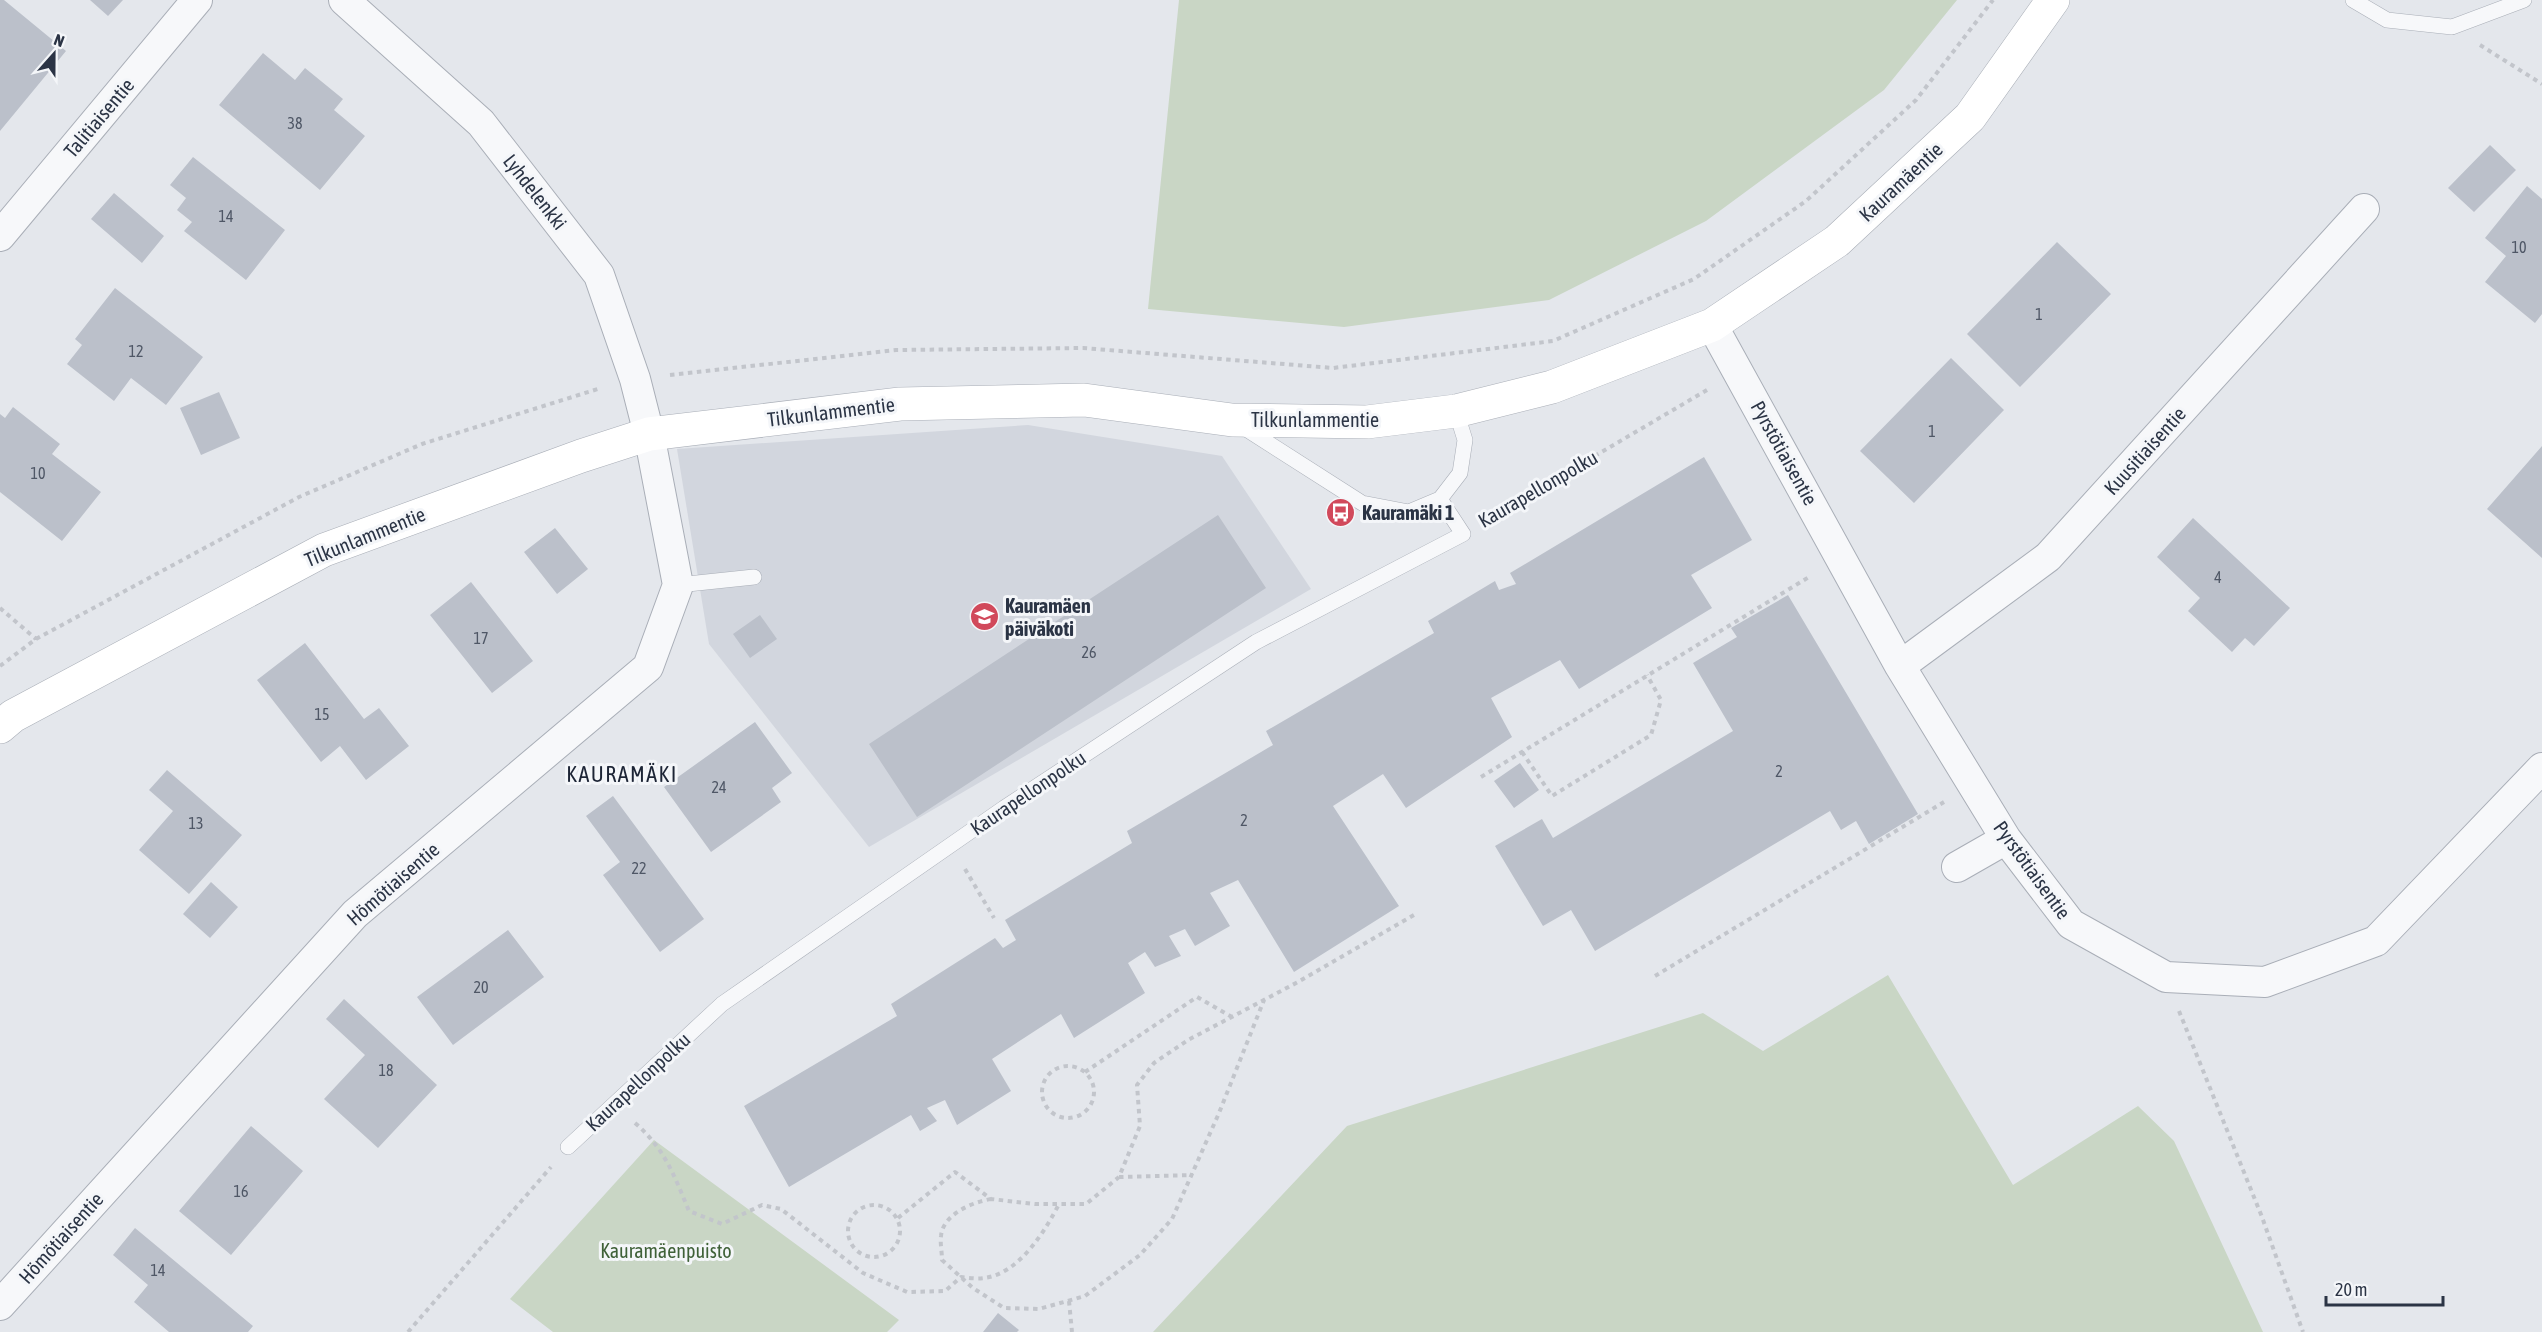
<svg xmlns="http://www.w3.org/2000/svg" width="2542" height="1332" font-family="'Asap Condensed',sans-serif">
  <rect width="100%" height="100%" fill="#e4e7ec"/>
  <path fill="#d2d6de" d="M1028 425 1222 456 1311 589 869 847 709 644 677 449Z"/>
  <path fill="#c9d6c5" d="M1179 0H1957L1884 90 1706 221 1549 300 1344 327 1148 309Z
    M1888 975 2013 1185 2138 1106 2174 1141 2263 1332H1153L1347 1126 1703 1013 1763 1051Z
    M654 1140 899 1320 887 1332H553L510 1299Z"/>
  <path fill="#bbc0ca" d="M0 0H4L66 51 0 131Z
    M90 0H123L108 16Z
    M263 53 295 80 305 68 343 99 334 110 365 136 320 190 219 105Z
    M2490 145 2516 170 2474 212 2448 188Z
    M193 157 285 230 246 280 184 231 192 222 177 210 186 198 170 185Z
    M2527 186 2542 199V314L2535 323 2485 282 2506 256 2485 238Z
    M114 193 164 236 142 263 91 219Z
    M2057 242 2111 294 2020 387 1967 334Z
    M115 288 203 357 166 405 131 378 114 401 67 364 82 345 75 339Z
    M1951 358 2004 410 1914 503 1860 451Z
    M219 392 240 438 201 455 180 408Z
    M13 407 60 444 52 454 101 492 62 541 0 492V414L5 418Z
    M2542 446V558L2487 509Z
    M1704 457 1752 540 1691 575 1712 608 1579 689 1560 660 1491 698 1512 737 1406 808 1383 774 1333 806 1399 906 1294 972 1238 880 1210 893 1230 926 1195 946 1185 929 1169 936 1181 956 1155 967 1145 952 1128 963 1145 993 1074 1038 1061 1014 992 1059 1011 1091 957 1125 945 1100 927 1108 937 1121 920 1131 911 1115 789 1187 744 1106 897 1016 891 1004 995 938 1003 948 1016 940 1005 920 1132 843 1127 831 1273 745 1266 731 1434 633 1428 621 1495 581 1499 590 1516 584 1510 573Z
    M1218 515 1266 588 917 817 869 744Z
    M2193 518 2290 608 2254 646 2245 638 2232 652 2188 611 2200 598 2157 557Z
    M555 528 588 569 557 594 524 552Z
    M471 582 533 661 492 693 430 615Z
    M1788 595 1918 814 1869 844 1856 821 1841 830 1830 811 1595 951 1571 910 1543 926 1495 846 1542 819 1553 838 1733 731 1693 663 1737 637 1731 628Z
    M760 615 777 639 750 658 733 634Z
    M305 643 364 719 379 708 409 746 366 780 340 746 321 762 257 680Z
    M755 722 792 773 772 788 781 802 711 852 664 787Z
    M1520 763 1539 790 1514 808 1494 781Z
    M167 770 242 835 189 894 139 850 173 811 149 790Z
    M613 796 704 919 660 952 603 875 620 862 586 816Z
    M211 882 238 907 210 938 183 914Z
    M508 930 544 977 453 1045 417 997Z
    M344 999 437 1085 378 1148 324 1099 365 1055 326 1019Z
    M251 1126 303 1171 231 1255 179 1211Z
    M135 1228 253 1326 248 1332H169L134 1302 148 1285 113 1255Z
    M998 1313 1019 1330 1017 1332H983Z"/>
  <g fill="none" stroke-linecap="round" stroke-linejoin="round">
    <defs>
      <path id="lane" d="M2353 0 2387 20 2452 27 2524 0
        M1243 427 1362 503 1409 512 1440 499 1460 473 1465 440 1456 411
        M678 585 754 577
        M568 1147 722 1004 1004 808 1256 642 1463 534 1440 499"/>
      <path id="street" d="M0 236 197 0
        M1712 325 1900 666 2006 839 2071 924 2166 977 2265 982 2376 941 2542 768
        M1900 666 2048 557 2364 209
        M1957 867 2006 839
        M0 1305 355 914 648 667 678 585 649 434 635 379 599 275 481 123 344 0"/>
      <path id="secondary" d="M0 727 13 716 324 550 581 456 649 434 900 404 1084 400 1232 420 1367 422 1456 411 1552 387 1712 325 1837 241 1970 117 2053 0"/>
    </defs>
    <use href="#lane" stroke="#a9aeb7" stroke-width="16"/>
    <use href="#street" stroke="#a9aeb7" stroke-width="32"/>
    <use href="#secondary" stroke="#a9aeb7" stroke-width="34"/>
    <path stroke="#c2c5cb" stroke-width="4" stroke-dasharray="4.5 4.5" stroke-linecap="butt" d="M2480 45 2542 84
      M670 375 896 350 1083 348 1333 368 1553 341 1694 279 1806 201 1916 100 1993 0
      M1486 520 1707 390
      M0 608 36 639
      M0 666 36 639 299 497 422 444 601 388
      M1522 752 1552 796 1651 735 1661 700 1647 675
      M1481 777 1809 577
      M965 869 994 918
      M1655 976 1944 802
      M2179 1011 2262 1217 2303 1332
      M1042 1092a26 26 0 1 1 52 0a26 26 0 1 1-52 0Z
      M1085 1072 1197 997 1232 1017
      M635 1123C665 1149 674 1175 689 1211L722 1224 762 1205 781 1209 863 1273 907 1292 945 1291 961 1277C968 1278 977 1279 984 1278 1019 1274 1045 1231 1059 1204
      M1119 1177 1193 1175
      M991 1199C973 1202 943 1214 941 1236 940 1243 942 1252 942 1260L973 1288 1004 1308 1039 1309 1085 1296 1140 1255 1172 1219 1219 1113 1264 1000
      M848 1231a26 26 0 1 1 52 0a26 26 0 1 1-52 0Z
      M898 1218 955 1172 991 1199 1035 1204H1086L1119 1177 1140 1126 1137 1085 1154 1063 1188 1040 1298 982 1414 915
      M1069 1301 1072 1332
      M408 1332 551 1167"/>
    <use href="#lane" stroke="#f7f8fa" stroke-width="15"/>
    <use href="#street" stroke="#f7f8fa" stroke-width="30"/>
    <use href="#secondary" stroke="#fff" stroke-width="33"/>
  </g>
  <defs>
    <symbol id="bus-disc" viewBox="-11 -11 22 22"><circle r="9.5" fill="#d1495b" stroke="#f4f6f9"/><path d="M-5-6H5V4H4V6H2V4H-2V6H-4V4H-5ZM-3.5-4V0h7V-4ZM-3.5 1.2v1.5H-2V1.2ZM2 1.2v1.5H3.5V1.2Z" fill="#fff"/></symbol>
    <symbol id="school-disc" viewBox="-11 -11 22 22"><circle r="9.5" fill="#d1495b" stroke="#f4f6f9"/><path d="M0-5L7-2L0 1L-7-2ZM-4 1L0 2.5L4 1V4Q0 6-4 4Z" fill="#fff"/></symbol>
  </defs>
  <g fill-rule="evenodd">
    <use href="#bus-disc" x="1324" y="496" width="33" height="33"/>
    <use href="#school-disc" x="968" y="600" width="33" height="33"/>
  </g>
  <g text-anchor="middle" stroke-width="6" stroke-linejoin="round" paint-order="stroke">
    <g font-size="16" fill="#4f5766">
      <text x="295" y="129">38</text>
      <text x="226" y="222">14</text>
      <text x="2519" y="253">10</text>
      <text x="2039" y="320">1</text>
      <text x="136" y="357">12</text>
      <text x="1932" y="437">1</text>
      <text x="38" y="479">10</text>
      <text x="2218" y="583">4</text>
      <text x="481" y="644">17</text>
      <text x="1089" y="658">26</text>
      <text x="322" y="720">15</text>
      <text x="1779" y="777">2</text>
      <text x="719" y="793">24</text>
      <text x="1244" y="826">2</text>
      <text x="196" y="829">13</text>
      <text x="639" y="874">22</text>
      <text x="481" y="993">20</text>
      <text x="386" y="1076">18</text>
      <text x="241" y="1197">16</text>
      <text x="158" y="1276">14</text>
    </g>
    <g font-size="20" fill="#2b3445" stroke="#f4f6f9">
      <text transform="translate(99 118) rotate(-50)" y="7">Talitiaisentie</text>
      <text transform="translate(1901 182) rotate(-43)" y="7">Kauramäentie</text>
      <text transform="translate(535 192) rotate(52)" y="7">Lyhdelenkki</text>
      <text transform="translate(831 412) rotate(-7)" y="7">Tilkunlammentie</text>
      <text x="1315" y="427">Tilkunlammentie</text>
      <text transform="translate(2145 451) rotate(-48)" y="7">Kuusitiaisentie</text>
      <text transform="translate(1784 453) rotate(61)" y="7">Pyrstötiaisentie</text>
      <text transform="translate(1538 489) rotate(-30)" y="7">Kaurapellonpolku</text>
      <text transform="translate(365 537) rotate(-22)" y="7">Tilkunlammentie</text>
      <text transform="translate(1028 793) rotate(-34)" y="7">Kaurapellonpolku</text>
      <text transform="translate(2032 870) rotate(54)" y="7">Pyrstötiaisentie</text>
      <text transform="translate(393 884) rotate(-41)" y="7">Hömötiaisentie</text>
      <text transform="translate(638 1082) rotate(-43)" y="7">Kaurapellonpolku</text>
      <text transform="translate(61 1238) rotate(-48)" y="7">Hömötiaisentie</text>
    </g>
    <g font-size="20" font-weight="bold" fill="#2b3445" stroke="#f4f6f9" text-anchor="start">
      <text x="1362" y="520">Kauramäki 1</text>
      <text x="1005" y="613">Kauramäen<tspan x="1005" dy="23">päiväkoti</tspan></text>
    </g>
    <g font-size="20" fill="#3f6138" stroke="#f4f6f9">
      <text x="666" y="1258">Kauramäenpuisto</text>
    </g>
    <g font-size="22" letter-spacing="1.5" fill="#1d2536" stroke="#f4f6f9">
      <text x="622" y="782">KAURAMÄKI</text>
    </g>
  </g>
  <g transform="translate(54 54) rotate(21)" stroke="#f4f6f9" stroke-width="4.5" paint-order="stroke">
  <path d="M0-4.5L10 22L0 15L-10 22Z" fill="#2b3445"/>
  <text y="-9" font-size="16" font-weight="bold" text-anchor="middle" fill="#2b3445">N</text>
  </g>
  <path d="M2326 1296v9h117v-9" fill="none" stroke="#2b3445" stroke-width="3"/>
  <text x="2335" y="1296" font-size="18" fill="#2b3445" stroke="#f4f6f9" stroke-width="4.5" paint-order="stroke">20 m</text>
</svg>
